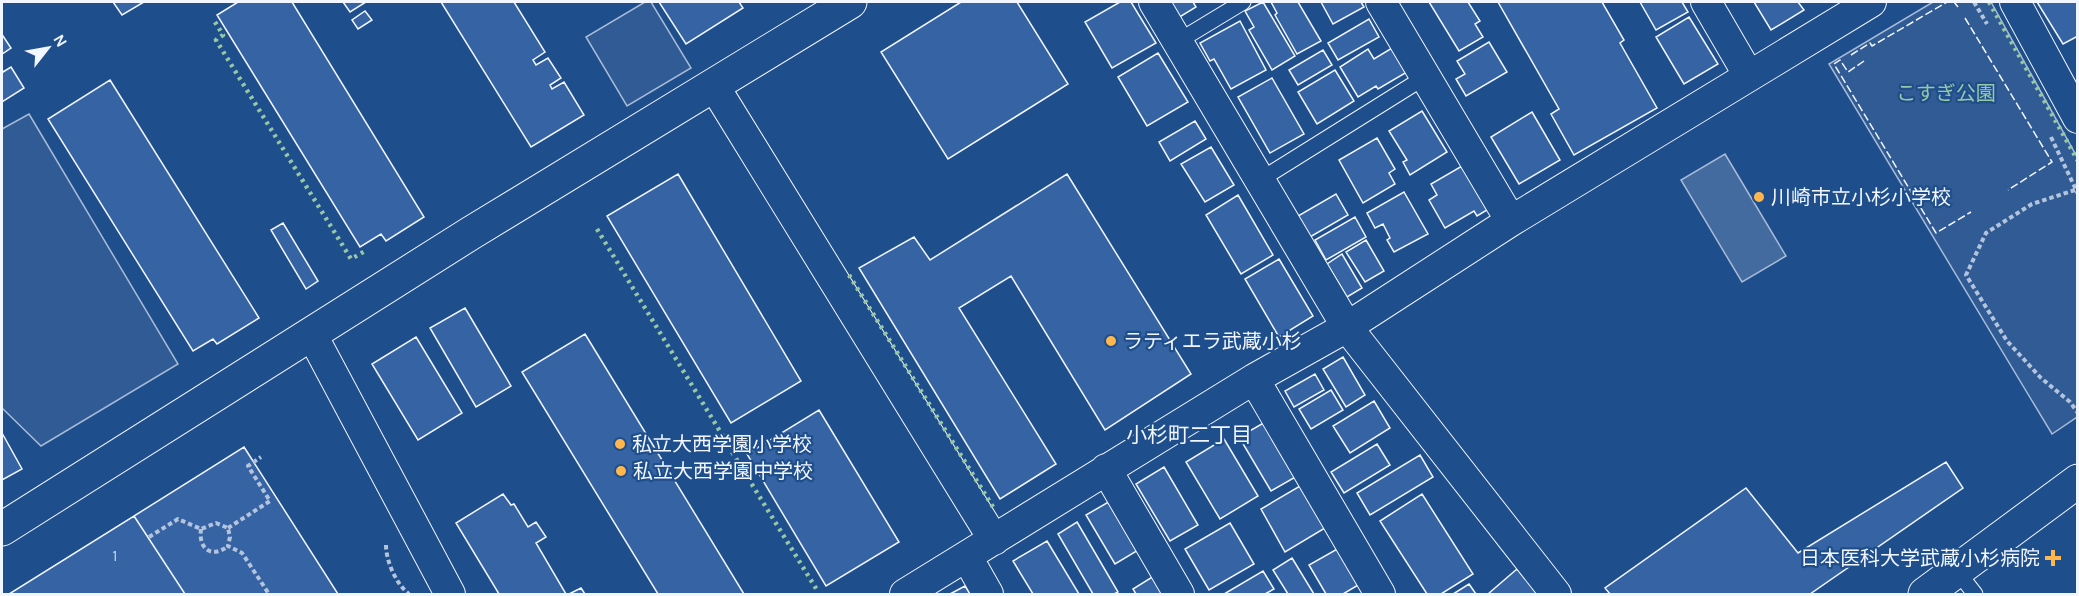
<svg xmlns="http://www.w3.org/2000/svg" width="2079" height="596" font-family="Karla,'Noto Sans JP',sans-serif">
  <rect width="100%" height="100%" fill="#1f4e8c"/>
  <path fill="#305b95" stroke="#a8bbd7" stroke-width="1.5" d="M645 2H651L691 68 627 106 586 37Z
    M1933 2H1991L2077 157V417L2052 434 1829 64Z
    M29 114 178 364 41 446 2 408V129Z"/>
  <path fill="#446ba0" stroke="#a8bbd7" stroke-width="1.5" d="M1725 154 1786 256 1742 282 1681 180Z"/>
  <path fill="#3563a3" stroke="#f2f6ff" stroke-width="1.5" d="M113 2H144L122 15Z
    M238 2H292L424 217 386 241 381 234 360 247 217 15Z
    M343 2H366L350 12Z
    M441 2H514L545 52 533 60 536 65 548 58 561 78 550 85 552 89 564 82 584 115 531 147Z
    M659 2H739L743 8 686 44Z
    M961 2H1017L1068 84 948 159 881 52Z
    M1120 2H1131L1156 43 1112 68 1085 22Z
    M1169 2H1193L1196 7 1178 18Z
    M1263 2 1295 56 1272 70 1249 30 1254 27 1245 11Z
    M1271 2H1298L1321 41 1297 54 1275 15 1277 13Z
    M1321 2H1361L1364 7 1333 24Z
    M1429 2H1468L1480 21 1475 24 1483 37 1459 51Z
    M1498 2H1602L1624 40 1620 43 1657 108 1574 155 1551 114 1559 109Z
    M1640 2H1682L1688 12 1656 30Z
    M1754 2H1798L1804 10 1771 30Z
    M2037 2H2078V36L2063 44Z
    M365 11 372 20 358 29 352 20Z
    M1689 17 1718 64 1684 84 1656 37Z
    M1369 19 1379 37 1338 60 1328 43Z
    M1240 21 1266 70 1231 89 1214 59 1210 61 1200 43Z
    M3 36 11 48 2 54V37Z
    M1489 42 1507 72 1466 96 1456 79 1465 74 1457 61Z
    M1392 48 1407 72 1378 89 1376 86 1358 97 1340 67 1368 49 1374 59Z
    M1323 50 1332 65 1298 85 1289 70Z
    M1158 53 1188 102 1147 126 1118 77Z
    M11 67 24 88 2 102V69L3 72Z
    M1335 70 1354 101 1317 124 1298 92Z
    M1272 78 1304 134 1270 153 1238 97Z
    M110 80 259 318 217 344 213 339 193 351 48 119Z
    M1422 111 1447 152 1410 175 1403 162 1407 160 1389 131Z
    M1532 112 1560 160 1519 184 1491 137Z
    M1195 121 1206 139 1170 161 1159 142Z
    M1377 138 1395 169 1389 173 1395 184 1363 203 1339 160Z
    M1211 147 1234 185 1205 202 1181 164Z
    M1462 166 1487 210 1477 216 1474 211 1445 228 1429 200 1437 195 1431 184Z
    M678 174 801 381 731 423 607 216Z
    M1067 174 1191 374 1105 430 1011 276 959 308 1056 464 1000 499 859 268 914 237 930 260Z
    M1404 192 1428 234 1394 252 1387 240 1390 238 1383 224 1375 228 1367 213Z
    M1336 194 1348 215 1310 237 1298 216Z
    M1238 195 1273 255 1241 274 1206 215Z
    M1355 217 1366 237 1326 260 1315 240Z
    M283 223 318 281 306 289 271 230Z
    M1366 240 1384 271 1365 282 1346 252Z
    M1342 254 1362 288 1347 297 1327 264Z
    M1279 259 1313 316 1279 337 1245 279Z
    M465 308 511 386 476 407 430 328Z
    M585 334 744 594H658L522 372Z
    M416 337 462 413 418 440 372 364Z
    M1343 357 1365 395 1346 407 1323 369Z
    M1315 374 1324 390 1294 407 1285 391Z
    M1331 390 1343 410 1311 429 1299 409Z
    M1374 401 1390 428 1350 453 1333 426Z
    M819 410 899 542 826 586 747 454Z
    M1267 421 1299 475 1271 491 1239 437Z
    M2 433 22 469 2 480Z
    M1224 439 1258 496 1220 519 1186 462Z
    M1377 444 1390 465 1344 493 1331 472Z
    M244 447 338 594H185L134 516Z
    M1420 455 1433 477 1370 515 1357 493Z
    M1946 462 1963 488 1810 594H1610L1605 588 1746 488 1798 553Z
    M1164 467 1198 525 1170 541 1136 484Z
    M1300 486 1325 528 1285 552 1261 509Z
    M503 494 511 505 514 504 528 527 536 522 546 537 536 543 566 594H499L456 523Z
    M1422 494 1473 574 1441 594H1427L1380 521Z
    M1112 500 1140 549 1115 564 1086 515Z
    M134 516 185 594H9Z
    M1077 522 1118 592 1114 594H1093L1058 534Z
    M1230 523 1254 564 1209 590 1185 549Z
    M1047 541 1079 594H1033L1013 561Z
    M1339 548 1360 584 1343 594H1326L1309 565Z
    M1292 558 1314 594H1288L1273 570Z
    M1517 569 1539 594H1488Z
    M1263 571 1274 589 1265 594H1224Z
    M1157 574 1169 594H1136L1133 589Z
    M1469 584 1476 594H1453Z
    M965 586 970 594H950Z
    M581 588 585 594H569Z"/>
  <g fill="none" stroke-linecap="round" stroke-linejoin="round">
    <defs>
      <path id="service" d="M1177 42 1243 2
        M1260 180 1425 77
        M1957 571 1975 594"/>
      <path id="minor" d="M1154 2 1347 327 1556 594
        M1381 2 1511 221
        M1706 2 1749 76
        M2015 2 2078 118
        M714 86 994 540
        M312 335 450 594
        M1254 379 1380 594
        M1106 469 1179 594
        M967 557 988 594
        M905 594 1254 379 1347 327 1511 221 1871 2"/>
      <path id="tertiary" d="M2 529 471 233 850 2
        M1925 594 2078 481"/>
    </defs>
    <use href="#service" stroke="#f2f6ff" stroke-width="17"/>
    <use href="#minor" stroke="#f2f6ff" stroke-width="32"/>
    <use href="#tertiary" stroke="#f2f6ff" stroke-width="35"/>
    <path stroke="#b3c4dc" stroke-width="4" stroke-dasharray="4.5 3" stroke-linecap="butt" d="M1974 2 1987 24
      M2051 137 2078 194
      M2075 190 2032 204 1986 233 1966 275 2007 341 2041 378 2070 402 2078 413
      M228 528 270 501 248 466 261 457
      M201 529C198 549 212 559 228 546
      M149 537 178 519 201 529 216 523 228 528 230 537 228 546 242 553 269 594
      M386 545C386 561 396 584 409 594"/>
    <use href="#service" stroke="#1f4e8c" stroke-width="15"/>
    <use href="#minor" stroke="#1f4e8c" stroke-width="30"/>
    <use href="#tertiary" stroke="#1f4e8c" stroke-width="33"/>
    <path stroke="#97c8a6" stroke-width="4.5" stroke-dasharray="3 4.5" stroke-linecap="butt" d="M1989 2 2078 161
      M215 22 223 35 216 40 351 259 365 251
      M597 229 724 438
      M849 275 993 507
      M732 452 817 590"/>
    <path stroke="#f2f6ff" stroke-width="1.5" stroke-dasharray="8 3" stroke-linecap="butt" d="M1954 2 1958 7
      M1965 18 2052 162 2008 190
      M1851 55 1870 43 1872 46 1947 2
      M1864 61 1848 72 1840 60 1834 64 1936 233 1971 212"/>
  </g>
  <g fill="#ffb74d" stroke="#1f4e8c" stroke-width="2">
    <circle cx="1759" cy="197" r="6"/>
    <circle cx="1111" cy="341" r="6"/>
    <circle cx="620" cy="444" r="6"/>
    <circle cx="621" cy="471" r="6"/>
    <path d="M2050 549h6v6h6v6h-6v6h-6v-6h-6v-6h6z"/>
  </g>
  <g text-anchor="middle" stroke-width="4.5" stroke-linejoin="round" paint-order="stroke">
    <g font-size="16" fill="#c3d1e8">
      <text x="115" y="561">1</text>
    </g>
    <g font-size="20" fill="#97c8a6" stroke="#1f4e8c">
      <text x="1946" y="100">こすぎ公園</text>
    </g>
    <g font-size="20" fill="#f2f6ff" stroke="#1f4e8c" text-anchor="start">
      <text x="1771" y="204">川崎市立小杉小学校</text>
      <text x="1123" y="348">ラティエラ武蔵小杉</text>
      <text x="632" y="451">私立大西学園小学校</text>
      <text x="633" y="478">私立大西学園中学校</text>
      <text x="2040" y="565" text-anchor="end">日本医科大学武蔵小杉病院</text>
    </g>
    <g font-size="21" fill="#f2f6ff" stroke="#1f4e8c">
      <text x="1189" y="442">小杉町二丁目</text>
    </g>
  </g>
  <rect width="2079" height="596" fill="none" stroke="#f2f6ff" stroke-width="6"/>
  <g transform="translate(48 48) rotate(59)" stroke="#1f4e8c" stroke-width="4.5" paint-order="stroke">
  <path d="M0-4.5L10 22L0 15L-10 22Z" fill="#f2f6ff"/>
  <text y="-9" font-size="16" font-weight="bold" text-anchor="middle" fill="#f2f6ff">N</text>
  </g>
</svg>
